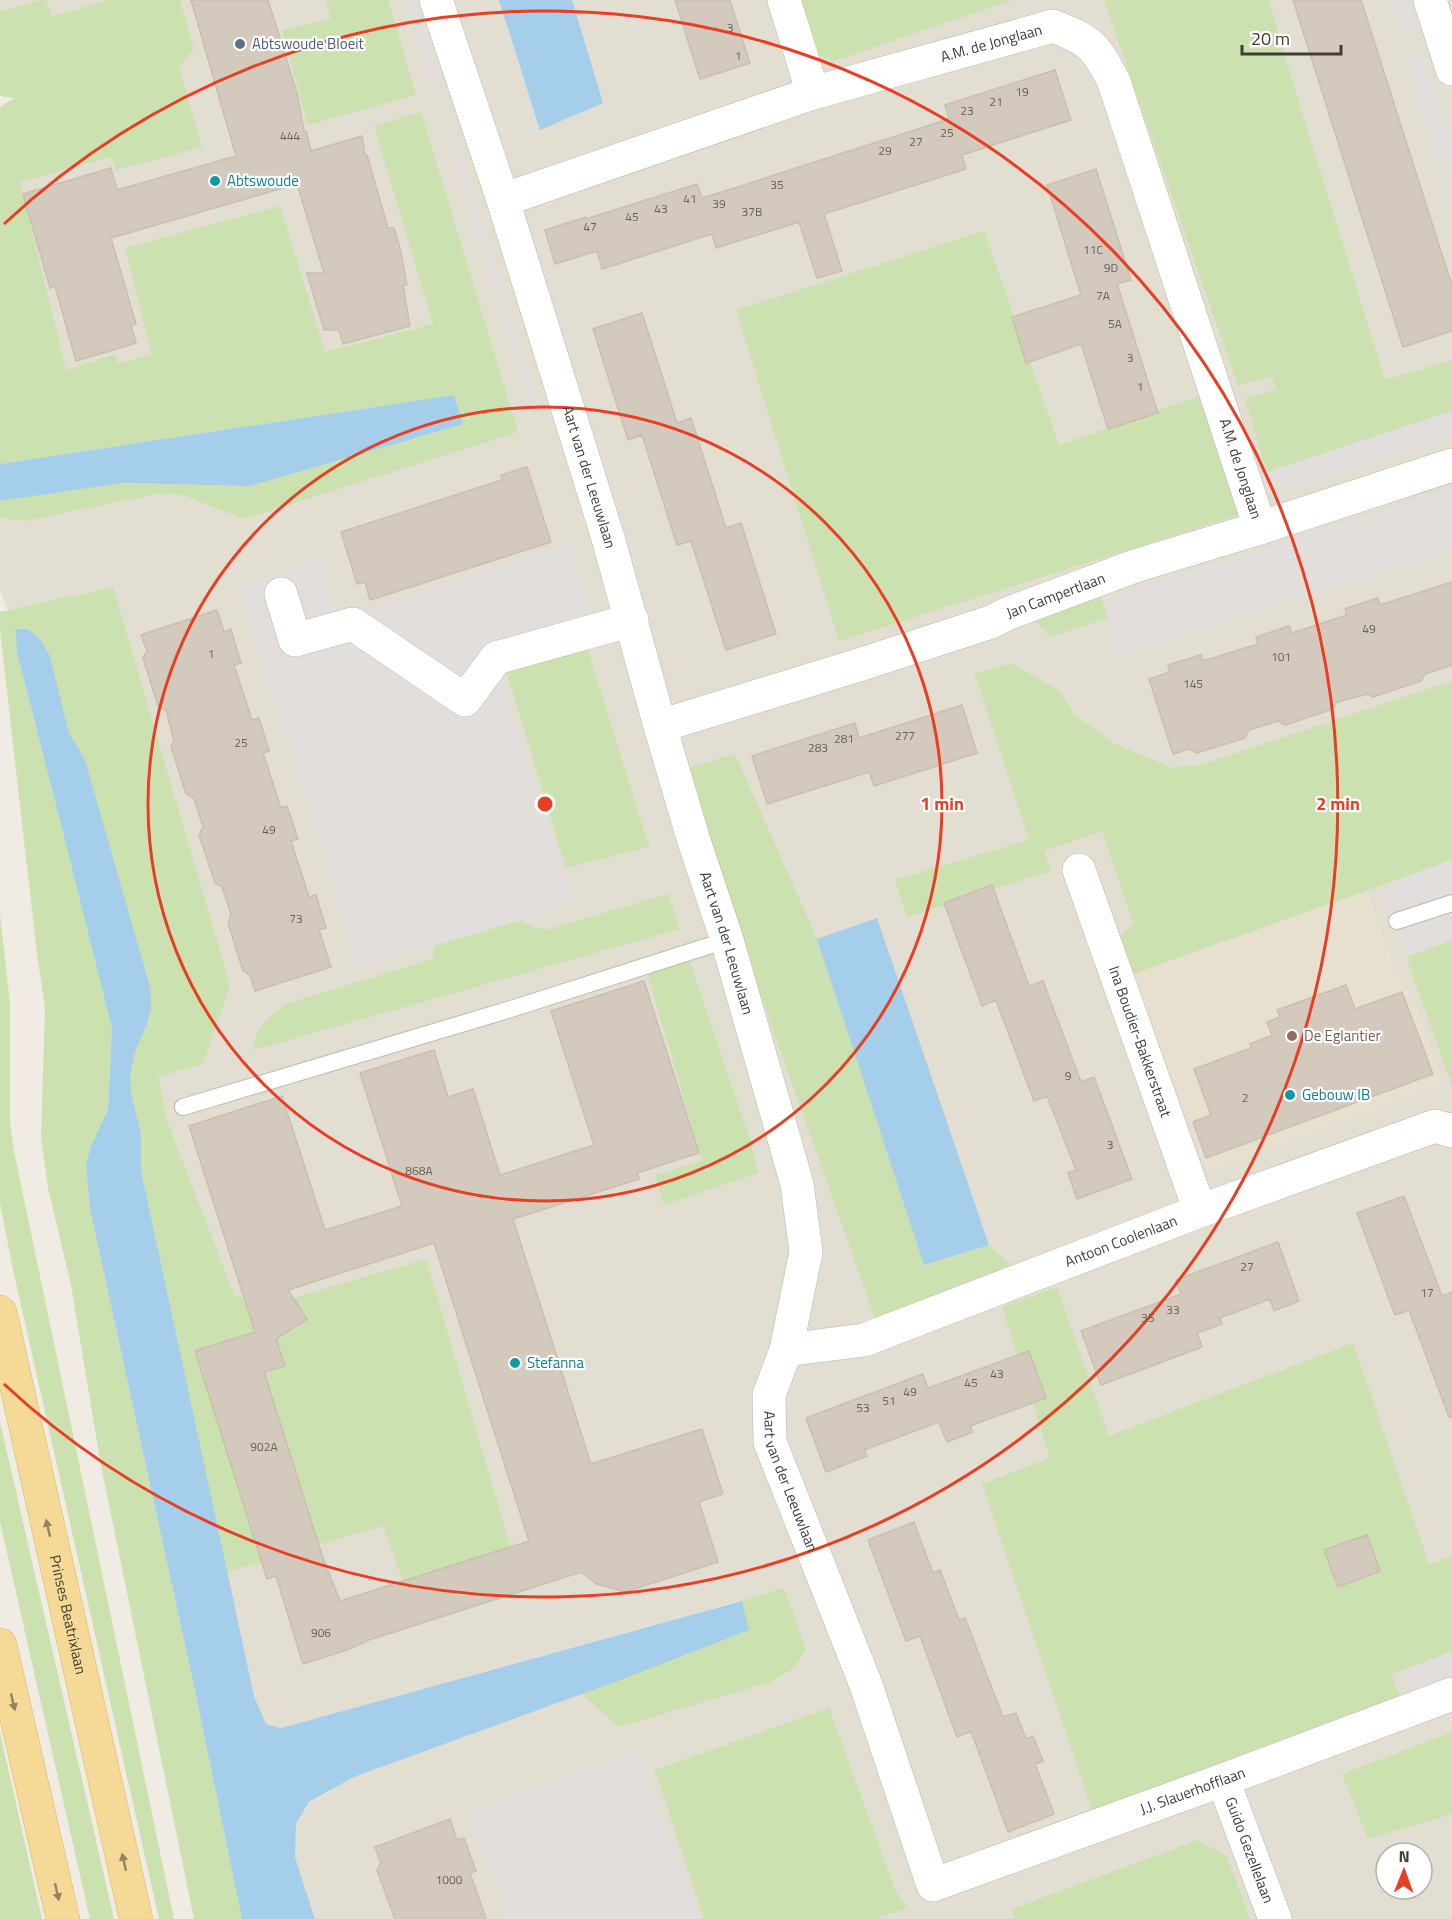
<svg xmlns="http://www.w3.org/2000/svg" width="1452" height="1919" font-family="'Titillium Web',sans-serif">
  <rect width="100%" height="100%" fill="#f0ece3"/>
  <path fill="#e3ded2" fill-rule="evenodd" d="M0 0H1452V1919H315L295 1857 296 1824 309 1803 354 1777 615 1682 748 1629 741 1601 281 1728 266 1725 254 1696 15 629 0 590V501L123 483 454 395 0 464V107L15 98 0 96ZM1386 1853H1422V1889H1386Z"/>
  <path fill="#e8e0ce" d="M1364 882 1401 986 1410 989 1444 1084 1207 1172 1129 965Z"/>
  <path fill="#cbe1af" d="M40 0H46L52 17 106 0H180L194 49 179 68 202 147 116 170 111 157 20 182 66 370 115 354 118 364 152 354 125 248 280 206 325 352 433 324 374 126 421 112 518 432 244 519 183 495 157 494 25 521 0 518V501L123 483 250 486 463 423 454 395 0 464V107L15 98 0 96V12Z
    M326 0H388L416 95 308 125 282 31 331 18Z
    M798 0H1013L834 61 818 55Z
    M1104 0H1269L1292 80 1385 380 1452 360V411L1267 472 1245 399 1276 389 1272 376 1238 386Z
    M984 231 1059 445 1200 396 1239 515 839 641 736 310Z
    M113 587 230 985 203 1064 158 1077 167 1121 235 1297 288 1282 293 1298 426 1259 511 1549 403 1581 383 1526 226 1572 141 1171V1134L131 1093 130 1075 135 1052 146 1026 150 987 85 760 69 733 50 656 40 639 28 629H15L17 653 60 820 112 1028 108 1109 91 1146 86 1165 90 1209 195 1691 242 1919H194L101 1466 71 1285 48 1188 41 1138 45 1007 37 954 0 630V612Z
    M1099 591 1108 618 1050 637 1028 614Z
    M586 644 649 847 566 868 506 670Z
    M1011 663 1060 691 1074 714 1115 744 1172 768 1204 764 1452 681V860L1127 976 1115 941 1133 923 1102 831 1044 851 1051 871 907 917 895 880 1029 840 975 674Z
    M735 754 817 939 924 1265 989 1245 1011 1265 876 1321 723 888 685 769Z
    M668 894 680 929 253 1050C255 1026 268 1018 286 1004L433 959 435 920 518 917 532 927 546 930Z
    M0 913 10 1004V1122L14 1151 174 1919H159L12 1265 0 1203Z
    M1452 940V1086L1406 957Z
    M689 959 751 1143 758 1173 664 1205 655 1175 702 1161 646 969Z
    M1057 1287 1109 1436 1353 1343 1429 1564 1452 1556V1652L1391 1674 1401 1699 1093 1813 982 1484 1050 1458 1002 1307Z
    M0 1422 114 1919H90L0 1522Z
    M784 1588 806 1649 794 1668 771 1682 619 1727 582 1694 748 1630 742 1601Z
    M829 1708 896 1892 908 1908 876 1919H704L655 1770Z
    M1452 1732V1814L1368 1839 1342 1774Z
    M0 1733 42 1919H0Z
    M1198 1840 1227 1857 1250 1919H1015L1012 1909Z"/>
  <path fill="#e1dedb" d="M408 0H417L438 76 430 78Z
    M1388 0H1409L1419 31 1400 36Z
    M1424 55 1452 140V201L1406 60Z
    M457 142 539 405 531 408 449 145Z
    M1452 411V438L1275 495 1267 472Z
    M1452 488V550L1120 656 1102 599Z
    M568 543 598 638 497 668 576 904 359 968 238 586 319 559 340 620Z
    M1452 860V940L1406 957 1380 886Z
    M1452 1652V1679L1412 1694 1403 1670Z
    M636 1752 701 1919H508L468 1811Z"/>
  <path fill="#a4cee9" d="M499 0H572L603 103 540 130Z
    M454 395 463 424 250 486 123 483 0 501V464Z
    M15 629H28L40 639 50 656 69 733 85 760 150 987 151 1008 146 1026 135 1052 130 1075 131 1093 141 1134V1171L254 1696 266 1724 281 1728 742 1601 749 1630 615 1682 354 1777 309 1802 296 1824 295 1857 315 1919H242L195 1691 90 1209 86 1165 91 1146 108 1109 112 1028 60 820 17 653Z
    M877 918 989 1245 924 1265 817 939Z"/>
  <path fill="#d3cabd" stroke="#cabfae" stroke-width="1.5" fill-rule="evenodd" d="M191 0H268L297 93 304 131H306L311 151 362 136 365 155H367L388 228H394L400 248 407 285H403L410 326 343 344 339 330H324L307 273H324L297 184 111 238 136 324 131 325 136 343 76 361 55 286 50 288 23 194 111 168 117 190 236 156Z
    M675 0H730L750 63 700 79Z
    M1293 0H1361L1452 286V331L1403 347Z
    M1055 70 1071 120 962 155 966 169 824 214 842 271 817 278 799 222 716 248 712 234 602 269 597 251 555 264 545 230 586 217V219L697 184 702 198 728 190 949 119 945 105Z
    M1096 169 1131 280 1117 284 1158 413 1108 429 1081 344 1026 363 1012 317 1081 295 1047 185Z
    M642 313 677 423 691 418 726 528 741 523 776 634 726 650 691 541 677 545 642 435 628 440 593 329Z
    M527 467 551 542 370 600 365 582 357 584 341 532 502 480 501 475Z
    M1452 582V665L1425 674 1421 681 1373 697 1368 694 1337 702 1333 709 1285 725 1278 721 1249 730 1245 738 1197 753 1189 749 1173 754 1149 679 1170 672 1168 665 1201 655 1203 661 1258 644 1256 637 1289 626 1292 633 1347 615 1345 609 1378 598 1380 605Z
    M217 610 224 632 231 629 241 663 234 665 252 720 259 718 269 751 263 753 281 808 287 806 298 839 291 841 309 897 316 895 326 928 319 930 331 967 255 991 250 975 243 971 228 923 231 915 222 887 215 883 199 835 203 827 194 798 186 794 171 746 174 740 166 710 158 706 143 658 147 651 141 635Z
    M962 705 977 753 874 786 869 772 767 804 752 756 855 723 859 738Z
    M992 885 1029 986 1043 981 1081 1082 1094 1077 1132 1179 1077 1199 1068 1173 1076 1170 1047 1096 1034 1101 996 1000 982 1006 944 903Z
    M644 981 699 1153 637 1173 639 1179 513 1219 591 1464 702 1429 723 1494 699 1502 718 1562 625 1592 597 1584 581 1572 369 1640 347 1650 303 1664 276 1576 267 1579 195 1351 255 1332 189 1126 282 1096 325 1230 402 1206 360 1073 434 1050 448 1097 473 1089 500 1175 594 1145 551 1011ZM434 1243 529 1541 340 1601 323 1558 264 1372 285 1366 276 1339 307 1319 288 1290Z
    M1346 985 1355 1009 1402 992 1433 1074 1206 1158 1193 1122 1211 1115 1194 1069 1251 1048 1250 1044 1272 1035 1267 1022 1280 1017 1277 1010Z
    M1404 1196 1442 1296 1452 1292V1417H1449L1409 1310 1395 1315 1357 1213Z
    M1278 1242 1299 1301 1274 1311 1270 1299 1220 1318 1222 1324 1197 1333 1202 1347 1101 1385 1081 1331 1181 1294 1176 1280Z
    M1029 1351 1046 1398 970 1426 973 1432 947 1442 939 1422 864 1450 867 1456 826 1472 806 1418 923 1374 928 1388Z
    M914 1522 933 1573 940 1570 959 1620 965 1618 1003 1717 1016 1713 1026 1739 1033 1736 1043 1761 1035 1764 1054 1814 1008 1832 971 1731 957 1737 920 1636 906 1641 868 1540Z
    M1367 1535 1380 1571 1338 1587 1324 1550Z
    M450 1819 457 1840 464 1838 476 1871 470 1873 486 1919H395L377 1870 381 1863 375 1847Z"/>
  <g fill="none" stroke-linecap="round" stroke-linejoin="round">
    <defs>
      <path id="lane" d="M1397 921 1452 903
        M183 1107 511 1009 727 940"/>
      <g id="street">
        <path id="s1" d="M436 0 503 200 608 538 660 726 693 838 727 940 797 1184 806 1252 786 1350 769 1395 770 1442 866 1685 933 1885 1223 1780 1452 1694"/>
        <path d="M784 0 813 93"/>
        <path d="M1430 0 1452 69"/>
        <path id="s2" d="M503 200 813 93 1053 26C1091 41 1096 46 1114 82L1260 528"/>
        <path d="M281 594 295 640 353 624 465 700 496 658 632 620"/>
        <path id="s3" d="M660 726 862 664 991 622 1009 613 1135 566 1260 528 1452 465"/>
        <path id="s4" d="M1079 870 1200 1211"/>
        <path id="s5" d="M786 1350 864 1340 1200 1211 1435 1126 1452 1131"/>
        <path id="s6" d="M1223 1780 1275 1919"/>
      </g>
      <g id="primary">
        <path id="s7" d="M0 1312 136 1919"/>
        <path d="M0 1645 63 1919"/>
      </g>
    </defs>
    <use href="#lane" stroke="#bdb6aa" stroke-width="18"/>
    <use href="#street" stroke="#bdb6aa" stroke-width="34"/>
    <use href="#primary" stroke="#d8b569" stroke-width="34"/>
    <use href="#lane" stroke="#fff" stroke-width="16"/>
    <use href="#street" stroke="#fff" stroke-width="33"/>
    <use href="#primary" stroke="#f5d997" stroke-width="33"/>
  </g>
  <defs><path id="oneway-solid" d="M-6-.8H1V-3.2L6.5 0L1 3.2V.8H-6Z" transform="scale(1.5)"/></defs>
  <g fill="#928361">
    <use href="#oneway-solid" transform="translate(48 1528) rotate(-103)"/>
    <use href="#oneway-solid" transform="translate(13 1702) rotate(77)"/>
    <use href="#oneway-solid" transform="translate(124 1862) rotate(-103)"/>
    <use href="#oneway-solid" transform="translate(57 1892) rotate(77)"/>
  </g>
  <g fill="none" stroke="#e73e24" stroke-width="3">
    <circle cx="545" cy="804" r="397"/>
    <path d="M4 224A793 793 0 1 1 4 1384"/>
  </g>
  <circle fill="#5c6f8a" stroke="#fff" stroke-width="2" cx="240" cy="44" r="6"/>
  <g fill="#0f9aa8" stroke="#fff" stroke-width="2">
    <circle cx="215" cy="181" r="6"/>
    <circle cx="1290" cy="1095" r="6"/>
    <circle cx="515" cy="1363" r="6"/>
  </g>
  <circle fill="#8d6e63" stroke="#fff" stroke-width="2" cx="1292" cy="1036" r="6"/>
  <g text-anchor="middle" stroke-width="4.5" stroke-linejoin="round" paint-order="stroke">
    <g font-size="12" fill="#666056">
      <text x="730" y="32">3</text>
      <text x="738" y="60">1</text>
      <text x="1022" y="96">19</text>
      <text x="996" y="106">21</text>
      <text x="967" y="115">23</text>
      <text x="947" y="137">25</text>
      <text x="290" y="140">444</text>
      <text x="916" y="146">27</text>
      <text x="885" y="155">29</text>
      <text x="777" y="189">35</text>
      <text x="690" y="203">41</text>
      <text x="719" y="208">39</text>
      <text x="661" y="213">43</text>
      <text x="752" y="216">37B</text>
      <text x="632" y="221">45</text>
      <text x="590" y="231">47</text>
      <text x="1093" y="254">11C</text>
      <text x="1111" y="272">9D</text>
      <text x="1103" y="300">7A</text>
      <text x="1115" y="328">5A</text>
      <text x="1130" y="362">3</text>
      <text x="1140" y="391">1</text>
      <text x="1369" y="633">49</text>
      <text x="211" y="658">1</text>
      <text x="1281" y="661">101</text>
      <text x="1193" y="688">145</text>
      <text x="905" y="740">277</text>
      <text x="844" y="743">281</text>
      <text x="241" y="747">25</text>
      <text x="818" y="752">283</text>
      <text x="269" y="834">49</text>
      <text x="296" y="923">73</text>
      <text x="1068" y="1080">9</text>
      <text x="1245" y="1102">2</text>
      <text x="1110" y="1149">3</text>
      <text x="419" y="1175">868A</text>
      <text x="1247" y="1271">27</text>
      <text x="1427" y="1297">17</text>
      <text x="1173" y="1314">33</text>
      <text x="1148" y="1322">35</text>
      <text x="997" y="1378">43</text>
      <text x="971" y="1387">45</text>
      <text x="910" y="1396">49</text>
      <text x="889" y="1405">51</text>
      <text x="863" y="1412">53</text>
      <text x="264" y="1451">902A</text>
      <text x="321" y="1637">906</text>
      <text x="449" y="1884">1000</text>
    </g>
    <g font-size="15" fill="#413c34" stroke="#fff">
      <text dy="5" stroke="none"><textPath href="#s2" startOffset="513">A.M. de Jonglaan</textPath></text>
      <text dy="5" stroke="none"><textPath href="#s2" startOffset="1070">A.M. de Jonglaan</textPath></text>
      <text dy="5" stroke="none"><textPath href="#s1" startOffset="501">Aart van der Leeuwlaan</textPath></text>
      <text dy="5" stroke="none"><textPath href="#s3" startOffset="417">Jan Campertlaan</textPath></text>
      <text dy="5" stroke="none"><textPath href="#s1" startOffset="987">Aart van der Leeuwlaan</textPath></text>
      <text dy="5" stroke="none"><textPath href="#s4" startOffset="182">Ina Boudier-Bakkerstraat</textPath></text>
      <text dy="5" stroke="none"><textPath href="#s5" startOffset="354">Antoon Coolenlaan</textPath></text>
      <text dy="5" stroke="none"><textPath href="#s1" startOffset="1545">Aart van der Leeuwlaan</textPath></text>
      <text dy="5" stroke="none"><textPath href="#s7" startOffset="310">Prinses Beatrixlaan</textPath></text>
      <text dy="5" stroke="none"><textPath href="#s1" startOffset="2250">J.J. Slauerhofflaan</textPath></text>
      <text dy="5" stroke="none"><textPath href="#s6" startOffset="75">Guido Gezellelaan</textPath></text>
    </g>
    <g font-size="15" fill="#4e5e75" stroke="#fff" text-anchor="start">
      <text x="252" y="49">Abtswoude Bloeit</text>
    </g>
    <g font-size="15" fill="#0d838f" stroke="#fff" text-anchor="start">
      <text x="227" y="186">Abtswoude</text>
      <text x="1302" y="1100">Gebouw IB</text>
      <text x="527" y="1368">Stefanna</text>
    </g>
    <g font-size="15" fill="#785e54" stroke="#fff" text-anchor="start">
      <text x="1304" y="1041">De Eglantier</text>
    </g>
  </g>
  <circle cx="545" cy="804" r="9" fill="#e73e24" stroke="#fff" stroke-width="3"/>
  <g font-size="18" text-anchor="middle" font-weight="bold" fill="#e73e24" stroke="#fff" stroke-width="4.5" stroke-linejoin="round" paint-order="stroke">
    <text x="942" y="810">1 min</text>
    <text x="1338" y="810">2 min</text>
  </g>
  <g transform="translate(1404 1871) rotate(1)"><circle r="28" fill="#ffffff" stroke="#b3b1ae" stroke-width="1.5"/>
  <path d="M0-4.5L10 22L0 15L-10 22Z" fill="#e73e24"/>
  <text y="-9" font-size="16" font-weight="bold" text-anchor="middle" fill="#413c34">N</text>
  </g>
  <path d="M1242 45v9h99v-9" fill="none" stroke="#413c34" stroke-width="3"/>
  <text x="1251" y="45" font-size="18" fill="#413c34" stroke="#ffffff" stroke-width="4.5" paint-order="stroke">20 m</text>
</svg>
